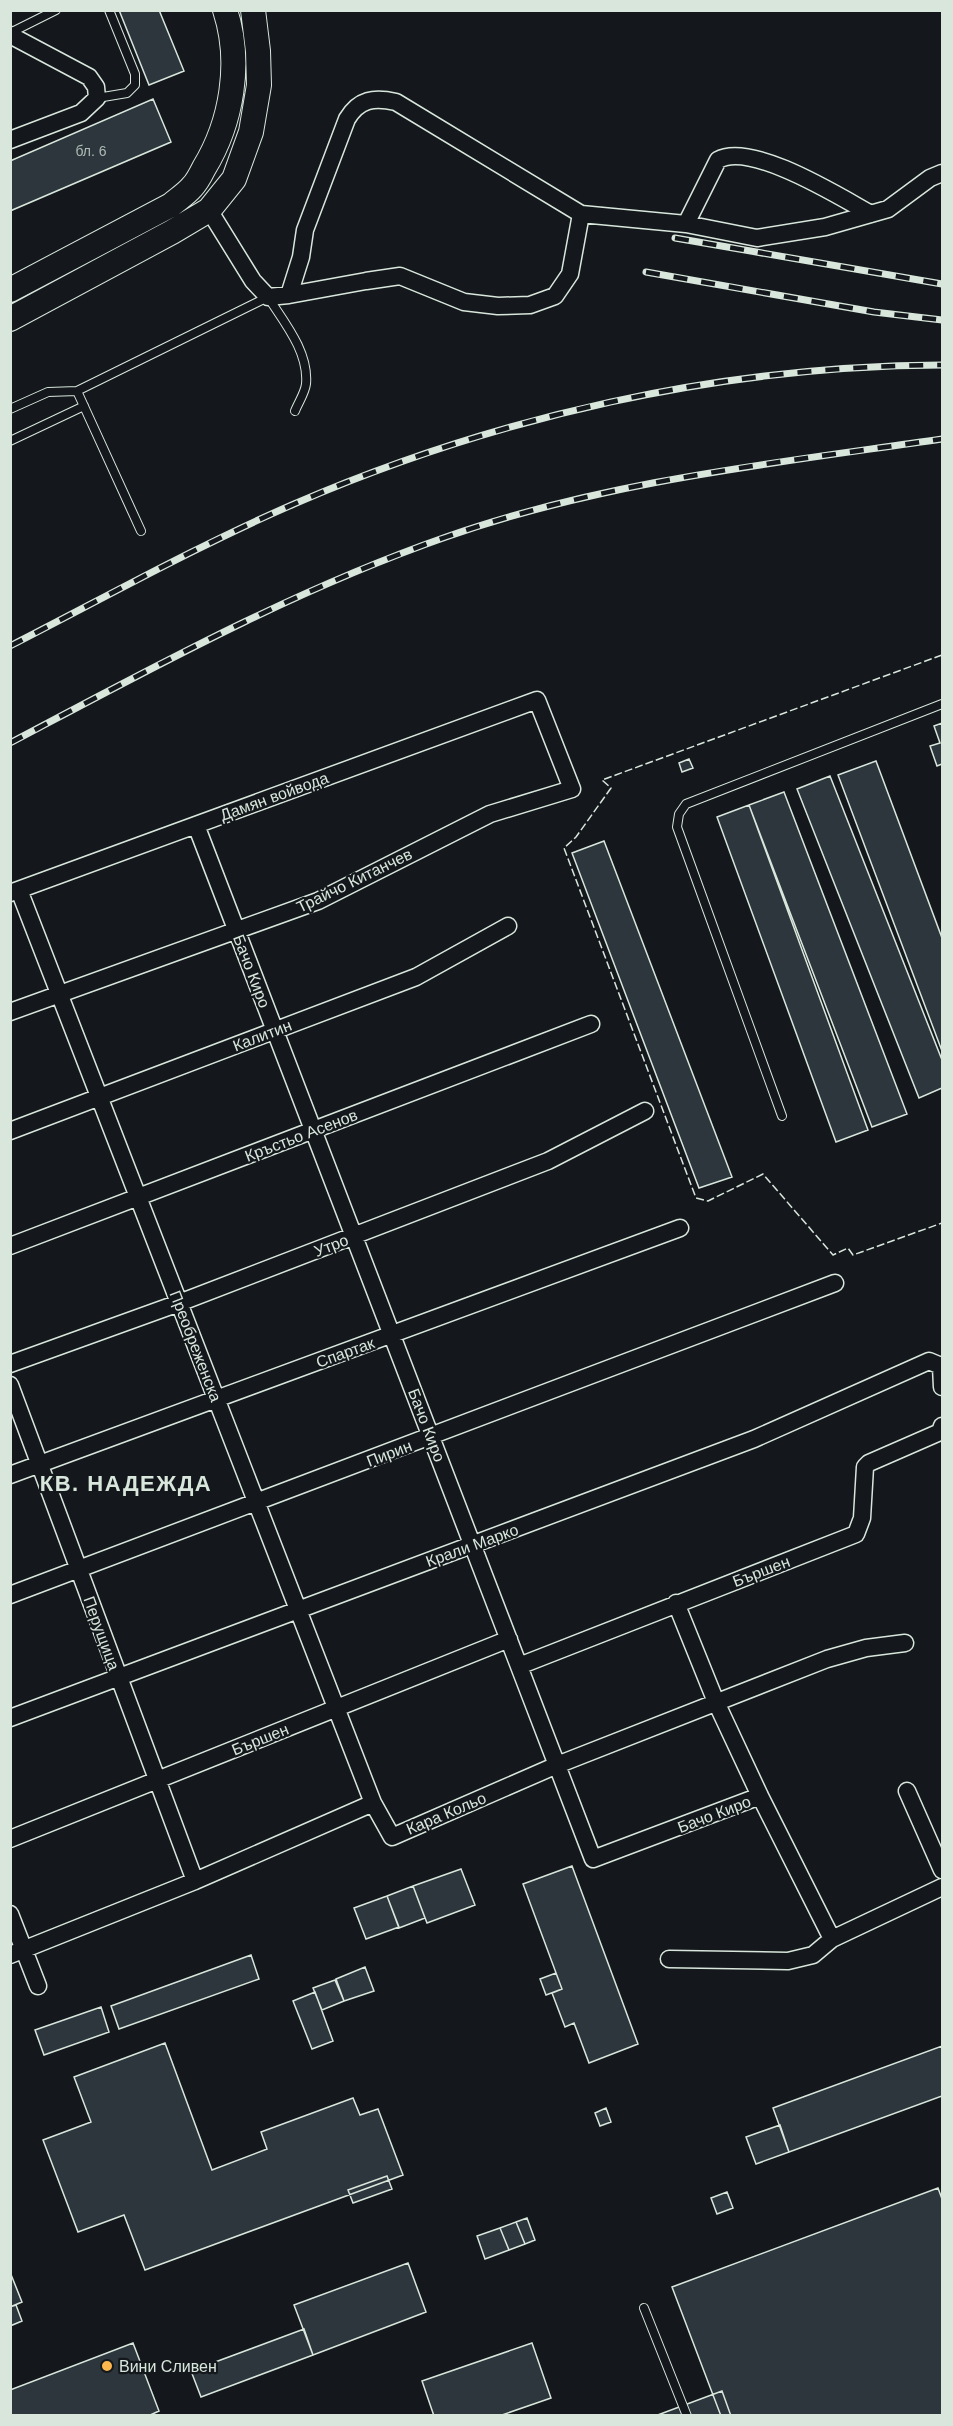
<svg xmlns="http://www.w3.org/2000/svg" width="953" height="2426" font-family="Helvetica,sans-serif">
  <rect width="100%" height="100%" fill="#14181c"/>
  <path fill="#2c363c" stroke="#d8e6dc" stroke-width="1.5" d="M119 10H159L184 71 149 85Z
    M153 99 171 142 10 211V161Z
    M942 723V764L937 766 930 746 940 743 934 726Z
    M689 759 693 768 682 772 679 763Z
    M876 761 942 938V1051L838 775Z
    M830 776 942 1060V1088L919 1098 797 789Z
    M784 792 907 1114 872 1127 749 805Z
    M749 805 868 1130 836 1142 717 817Z
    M604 841 732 1177 699 1188 572 853Z
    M572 1866 638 2044 589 2063 574 2023 565 2027 552 1993 562 1989 523 1884Z
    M461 1869 475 1905 427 1923 413 1886Z
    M413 1886 425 1918 399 1928 387 1896Z
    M387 1896 399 1927 366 1939 354 1908Z
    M251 1955 259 1979 119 2029 111 2006Z
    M365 1967 374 1991 344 2001 336 1979Z
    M556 1973 562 1989 546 1995 540 1979Z
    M335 1980 344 2001 322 2010 313 1988Z
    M315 1992 333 2041 312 2049 293 2001Z
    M101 2007 109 2032 44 2055 35 2030Z
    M165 2043 212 2170 267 2149 261 2132 353 2098 360 2115 378 2109 403 2175 145 2270 124 2215 78 2232 43 2140 91 2122 74 2077Z
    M942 2046V2096L789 2152 773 2108Z
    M606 2108 611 2122 600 2126 595 2113Z
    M780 2125 789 2152 756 2164 746 2137Z
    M387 2176 392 2189 353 2203 348 2190Z
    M938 2188 942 2199V2416H721L672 2287Z
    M727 2192 733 2208 717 2214 711 2198Z
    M527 2218 535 2240 525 2244 516 2222Z
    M516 2222 525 2244 509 2250 500 2228Z
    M500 2228 509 2250 485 2259 477 2236Z
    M408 2263 426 2312 313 2355 294 2305Z
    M10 2272 22 2302 10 2307Z
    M16 2305 22 2321 10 2326V2307Z
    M304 2329 313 2355 201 2397 191 2371Z
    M133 2343 159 2411 148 2416H10V2390Z
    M532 2343 551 2398 499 2416H434L422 2381Z
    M722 2391 731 2416H655Z"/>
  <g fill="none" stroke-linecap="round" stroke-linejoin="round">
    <defs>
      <path id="service" d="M10 33 56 10
        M97 98 127 93 135 85V74L109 10
        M77 391 141 531
        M10 409 48 392 77 391 268 297C284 322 309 352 306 384 305 393 298 403 295 411
        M10 441 84 406
        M782 1116 677 827 679 814 686 804 942 704
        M644 2308 687 2416"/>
      <path id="minor" d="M10 35 89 77 96 87 97 98 81 113 10 140
        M209 210 253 281 268 297 289 295 366 281 400 276 464 302 498 306 530 305 555 296 570 274 581 214 396 102C374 97 359 99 347 119L305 230 301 257 289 295
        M581 214 686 224 757 238 825 227 888 209 930 178 942 173
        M686 224 718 160C751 141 840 197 871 214
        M196 825 593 1859 760 1796
        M19 890 373 1803
        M10 893 537 700 572 789 490 814 318 901 10 1012
        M10 1131 416 977 508 926
        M10 1246 591 1024
        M10 1364 179 1303 548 1161 645 1111
        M10 1385 195 1881
        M10 1475 680 1228
        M10 1595 835 1283
        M519 1666 856 1534 862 1518 865 1467 869 1463 940 1432 942 1426
        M10 1718 754 1439 929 1361 941 1366 942 1387
        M907 1791 942 1870
        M10 1839 509 1639
        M10 1914 38 1986
        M832 1939 942 1887
        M10 1955 195 1881 373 1803 392 1837 557 1765 827 1659 866 1648 905 1643
        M669 1959 788 1961 813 1955 832 1939 760 1796 716 1702 676 1603"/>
      <path id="secondary" d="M10 290 171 205C178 199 186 194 192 187 197 182 201 174 204 168 232 122 242 62 225 10
        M10 319 172 232 209 210 234 179 251 132 259 85 258 51 253 10"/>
    </defs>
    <use href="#service" stroke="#d8e6dc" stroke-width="10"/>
    <use href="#minor" stroke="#d8e6dc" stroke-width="19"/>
    <use href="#secondary" stroke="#d8e6dc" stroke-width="26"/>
    <use href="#service" stroke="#14181c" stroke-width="8"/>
    <use href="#minor" stroke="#14181c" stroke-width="16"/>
    <use href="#secondary" stroke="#14181c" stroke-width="24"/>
    <defs>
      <path id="rail" d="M675 238 942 284
        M646 272 874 312 942 320
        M10 646C104 598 197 546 294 504 498 416 720 366 942 365
        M10 743C152 668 294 590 446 537 605 481 776 463 942 439"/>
    </defs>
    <use href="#rail" stroke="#d8e6dc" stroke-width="7"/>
    <use href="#rail" stroke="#14181c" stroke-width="4.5" stroke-dasharray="14" stroke-linecap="butt"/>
    <path stroke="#d8e6dc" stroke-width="1.5" stroke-dasharray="8 3" stroke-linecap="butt" d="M942 655 602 780 611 788 576 837 564 848 696 1198 708 1201 763 1174 833 1255 848 1248 853 1255 942 1223"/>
  </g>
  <circle fill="#ffb74d" stroke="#14181c" stroke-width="2" cx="107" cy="2366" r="6"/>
  <g text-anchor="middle" stroke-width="4.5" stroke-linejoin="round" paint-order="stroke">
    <g font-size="14" fill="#adbab4">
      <text x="91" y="156">бл. 6</text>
    </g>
    <g font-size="16" fill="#d8e6dc" stroke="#14181c">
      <text transform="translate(274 796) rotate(-20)" y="6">Дамян войвода</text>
      <text transform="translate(354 880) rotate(-26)" y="6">Трайчо Китанчев</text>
      <text transform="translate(252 971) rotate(69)" y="6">Бачо Киро</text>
      <text transform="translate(262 1035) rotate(-21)" y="6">Калитин</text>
      <text transform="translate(301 1135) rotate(-21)" y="6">Кръстьо Асенов</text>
      <text transform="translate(331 1245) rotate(-21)" y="6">Утро</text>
      <text transform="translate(196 1346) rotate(69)" y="6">Преобреженска</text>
      <text transform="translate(345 1352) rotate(-20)" y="6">Спартак</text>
      <text transform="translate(427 1425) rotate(69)" y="6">Бачо Киро</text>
      <text transform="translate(389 1453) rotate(-21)" y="6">Пирин</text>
      <text transform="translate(472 1545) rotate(-20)" y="6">Крали Марко</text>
      <text transform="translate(761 1571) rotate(-21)" y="6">Бършен</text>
      <text transform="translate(102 1633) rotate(70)" y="6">Перущица</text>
      <text transform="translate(260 1739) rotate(-22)" y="6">Бършен</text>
      <text transform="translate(446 1813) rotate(-23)" y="6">Кара Кольо</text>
      <text transform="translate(714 1814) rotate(-21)" y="6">Бачо Киро</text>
    </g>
    <g font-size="16" fill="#d8e6dc" stroke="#14181c" text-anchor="start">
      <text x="119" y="2372">Вини Сливен</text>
    </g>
    <g font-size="22" font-weight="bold" letter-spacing="1.5" fill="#d8e6dc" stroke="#14181c">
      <text x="126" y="1491">КВ. НАДЕЖДА</text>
    </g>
  </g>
  <rect width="953" height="2426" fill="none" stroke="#d8e6dc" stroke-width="24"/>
</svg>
